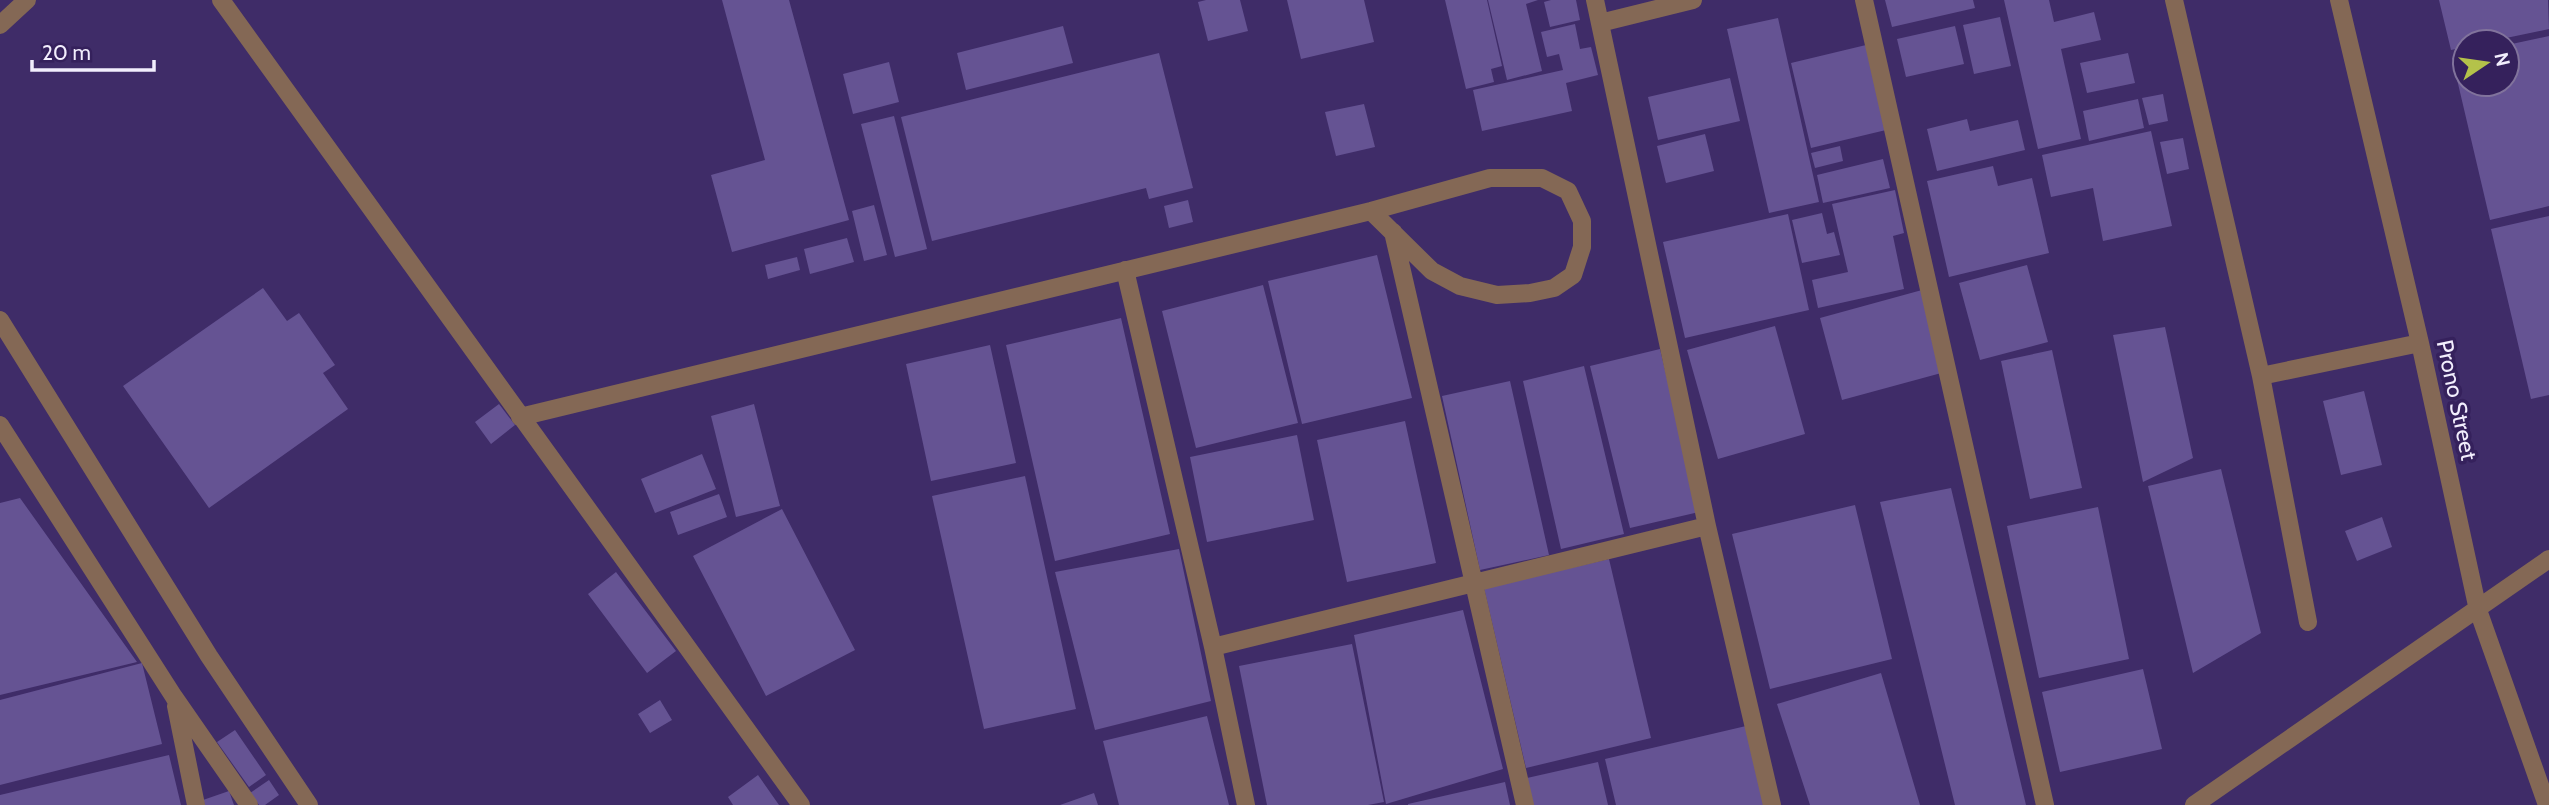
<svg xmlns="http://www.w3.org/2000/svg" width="2549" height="805" font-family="Cabin,sans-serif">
  <rect width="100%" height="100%" fill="#3f2c68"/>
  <path fill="#655393" d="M722 0H789L849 220 732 252 711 175 765 160Z
    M1206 0H1240L1248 31 1208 41 1198 2Z
    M1287 0H1364L1374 42 1301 59Z
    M1445 0H1487L1502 66 1491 69 1494 82 1466 89Z
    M1488 0H1538L1526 4 1542 71 1507 80Z
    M1551 0H1576L1580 20 1550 27 1544 2Z
    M1885 0H1973L1975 8 1892 27Z
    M2004 0H2049L2054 22 2094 12 2101 40 2061 49 2081 139 2038 149Z
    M2439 0H2548L2549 29 2487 42H2465V47L2451 50Z
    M2000 17 2011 66 1974 74 1963 25Z
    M1778 18 1819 202 1769 213 1727 29Z
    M1575 24 1580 49 1591 47 1598 75 1566 83 1572 111 1482 131 1473 90 1563 70 1559 54 1547 57 1541 32Z
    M1063 26 1073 63 966 90 957 53Z
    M1955 26 1964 64 1906 77 1897 39Z
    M2549 36V206L2490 220 2452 58 2465 55V84H2507V45Z
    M1866 45 1886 130 1811 148 1791 63Z
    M1159 53 1193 188 1149 199 1146 188 932 241 901 117Z
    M2128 53 2135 83 2087 93 2080 63Z
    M889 62 899 102 853 114 843 74Z
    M1730 78 1740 121 1658 140 1648 97Z
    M2163 94 2168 121 2149 125 2142 98Z
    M2138 99 2144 128 2089 141 2083 111Z
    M1364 104 1375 147 1336 156 1325 112Z
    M894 116 927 249 895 257 861 124Z
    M1967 119 1970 131 2018 120 2025 150 1937 171 1927 129Z
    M2151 131 2172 226 2103 241 2093 188 2051 197 2042 155Z
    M1705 134 1714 171 1666 183 1657 146Z
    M2183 138 2189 169 2167 174 2160 142Z
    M1840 146 1843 161 1815 168 1811 153Z
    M1883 159 1890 188 1823 203 1817 175Z
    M1993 166 1998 186 2032 178 2049 253 1949 277 1927 181Z
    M1895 190 1904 233 1893 236 1904 289 1818 308 1812 280 1848 272 1832 204Z
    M1188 200 1193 222 1169 228 1164 206Z
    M874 205 887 255 864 261 852 211Z
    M1822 213 1827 234 1834 232 1840 255 1802 263 1792 220Z
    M1788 214 1809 310 1685 338 1663 242Z
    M2549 216V395L2531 399 2491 229Z
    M847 238 854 262 810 274 804 249Z
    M1377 255 1412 398 1302 424 1268 281Z
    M797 257 800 270 768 279 765 265Z
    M2027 265 2048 342 1980 360 1959 283Z
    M1263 285 1298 423 1196 448 1162 311Z
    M263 288 287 321 299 313 335 365 323 373 348 409 209 508 123 386Z
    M1922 290 1945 372 1842 400 1820 318Z
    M1121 318 1170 534 1055 561 1006 345Z
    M1775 326 1805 434 1718 459 1687 350Z
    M2165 327 2193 458 2143 482 2113 335Z
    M990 345 1016 463 931 481 906 364Z
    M1660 349 1699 512 1630 528 1590 366Z
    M2052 350 2082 488 2030 499 2001 361Z
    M1584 366 1624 534 1561 549 1523 381Z
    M1510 381 1549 555 1480 570 1442 396Z
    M2364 391 2382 465 2341 475 2323 401Z
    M499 404 515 425 491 444 475 422Z
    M754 404 780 506 736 517 711 416Z
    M1405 421 1436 563 1347 582 1317 440Z
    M1297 435 1314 520 1207 542 1190 457Z
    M702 454 716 489 655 513 641 479Z
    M2221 469 2261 633 2193 673 2148 486Z
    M1025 476 1076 709 984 729 932 496Z
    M1951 488 2026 805H1955L1880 502Z
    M719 494 727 517 678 535 670 512Z
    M20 498 137 662 0 695V503Z
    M1855 505 1892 659 1770 689 1732 534Z
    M2098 507 2129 659 2039 678 2007 526Z
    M782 509 855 650 766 696 693 556Z
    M2382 517 2392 547 2357 561 2345 531Z
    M1179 549 1211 701 1095 730 1055 572Z
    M1609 559 1651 738 1526 768 1484 588Z
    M616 572 676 651 647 673 588 594Z
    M1463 610 1503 769 1386 804 1354 635Z
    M1352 644 1384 802 1368 805H1267L1239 666Z
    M142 663 162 744 0 785V700Z
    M2143 669 2162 749 2060 772 2042 692Z
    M1881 673 1920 805H1810L1777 704Z
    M660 700 672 720 650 733 638 714Z
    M1207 716 1229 805H1119L1103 741Z
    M1746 726 1764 805H1616L1605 759Z
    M235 730 266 775 249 787 217 742Z
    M169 755 181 805H0V795Z
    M1598 762 1608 805H1533L1527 778Z
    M758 775 779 805H733L728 797Z
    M269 780 279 795 265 805H259L250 793Z
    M1505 782 1510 805H1408V804Z
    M229 791 234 805H205L203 800Z
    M1094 793 1098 805H1060Z"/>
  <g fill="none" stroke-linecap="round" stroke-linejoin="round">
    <path stroke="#846855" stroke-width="18" d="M221 0 801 805
      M1595 0 1707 526 1772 805
      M1864 0 2045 805
      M2174 0 2261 376
      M2339 0 2420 343 2478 610 2547 805
      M1600 23 1693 0
      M0 25 27 0
      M1393 232 1525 805
      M1125 270 1213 647
      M0 320 209 656 309 805
      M520 417 1371 211 1490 178H1542L1568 191 1582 221V247L1573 275 1554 288 1530 293 1497 295 1460 286 1432 271 1371 211
      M0 425 174 697 249 805
      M2308 622 2261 376 2420 343
      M176 706 196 805
      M1246 805 1213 647 1707 526
      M2194 805 2549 559"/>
  </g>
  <g text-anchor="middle" stroke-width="7" stroke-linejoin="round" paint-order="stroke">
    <g font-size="23" fill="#f2eefd" stroke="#35215c">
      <text transform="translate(2457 400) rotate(78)" y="8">Prono Street</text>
    </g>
  </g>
  <g transform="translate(2486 63) rotate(77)"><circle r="33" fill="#35215c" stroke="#81739c" stroke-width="2"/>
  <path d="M0-5L12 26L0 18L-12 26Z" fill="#b4c24a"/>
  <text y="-10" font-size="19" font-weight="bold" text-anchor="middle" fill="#f2eefd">N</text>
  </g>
  <path d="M32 60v10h122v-10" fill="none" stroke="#f2eefd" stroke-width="3.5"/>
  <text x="42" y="60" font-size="21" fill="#f2eefd" stroke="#35215c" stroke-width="5" paint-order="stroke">20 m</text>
</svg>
